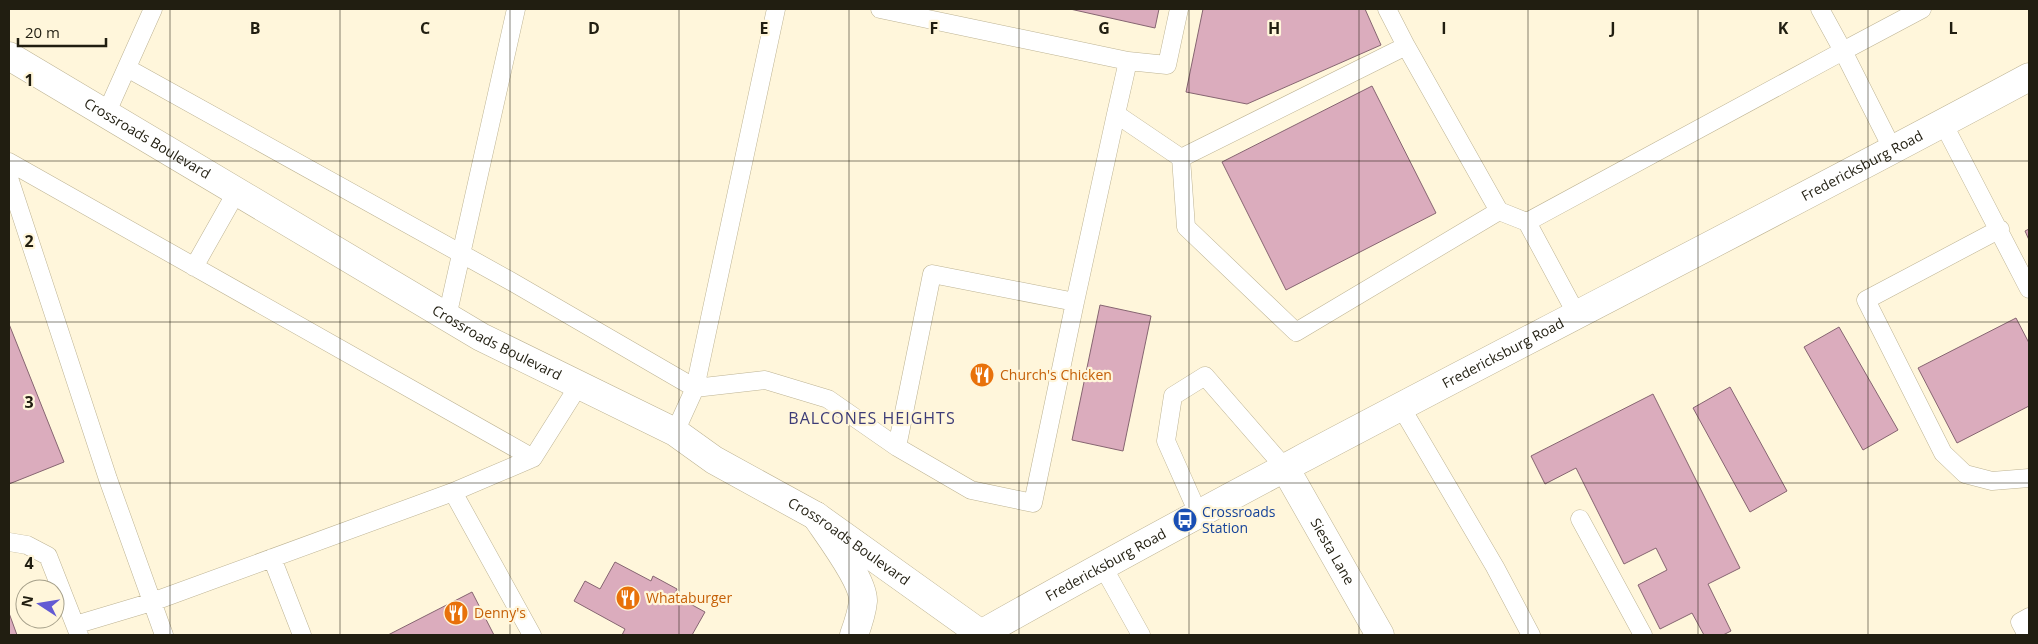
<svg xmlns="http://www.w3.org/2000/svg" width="2038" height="644" font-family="'Open Sans',sans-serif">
  <rect width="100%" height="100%" fill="#fff6db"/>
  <path fill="#dbacbd" stroke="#866571" d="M1070 9H1159L1155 28Z
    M1203 9H1365L1381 45 1247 104 1186 92Z
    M1372 86 1436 213 1286 290 1222 162Z
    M2029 229V240L2025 231Z
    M1100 305 1151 316 1123 451 1072 440Z
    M2016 318 2029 343V406L1957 443 1918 368Z
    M9 324 64 462 9 484Z
    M1839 327 1898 430 1863 450 1804 347Z
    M1730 387 1787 491 1750 512 1693 408Z
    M1653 394 1740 568 1708 584 1731 631 1723 635H1704L1692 613 1660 629 1638 585 1667 570 1656 548 1624 564 1576 468 1545 484 1531 456Z
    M615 562 651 581 653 576 677 589 674 595 705 612 692 635H622L625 629 574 601 585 581 600 589Z
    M472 592 494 635H388Z
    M9 613 17 635H9Z"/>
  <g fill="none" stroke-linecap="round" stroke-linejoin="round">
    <defs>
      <path id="service" d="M880 9 1128 61 1116 114
        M1406 46 1499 211
        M1128 61 1167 65 1179 9
        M127 68 514 283 695 388 776 9
        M106 114 153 9
        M1943 123 2029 289
        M1893 150 1843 51 1922 9
        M1181 158 1406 46 1387 9
        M9 162 533 458
        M9 178 108 479 164 635
        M2000 229 1866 300 1943 453 1965 474 1992 481 2029 478
        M194 267 237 191
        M1577 315 1527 222 1843 51 1820 9
        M447 317 516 9
        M1401 407 1495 567 1531 635
        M675 432 695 388 765 380 828 399 897 447 932 274 1075 302 1116 114 1181 158 1186 227 1296 332 1499 211 1527 222
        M897 447 971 490 1033 503 1075 302
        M1198 513 1166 441 1173 396 1205 376 1285 468
        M1580 519 1643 635
        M9 542 27 545 48 556 79 635
        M272 558 302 635
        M1102 565 1141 635
        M75 625 152 602 453 492
        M532 635 453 492 533 458 579 385
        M2027 635 2020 622 2029 617"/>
      <g id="minor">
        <path id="s1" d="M1285 468 1380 635"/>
      </g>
      <g id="tertiary">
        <path id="s2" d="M9 56 481 337 675 432 714 460 816 516 981 634"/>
      </g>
      <g id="primary">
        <path d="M816 516C828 534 864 581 863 601 862 613 858 624 854 635"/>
        <path id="s3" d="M979 635C1324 440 1680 265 2029 77"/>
      </g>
    </defs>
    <use href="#service" stroke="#bdb393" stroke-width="19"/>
    <use href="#minor" stroke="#bdb393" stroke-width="29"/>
    <use href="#tertiary" stroke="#bdb393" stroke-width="29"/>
    <use href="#primary" stroke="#bdb393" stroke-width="29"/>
    <use href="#service" stroke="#fff" stroke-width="18"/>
    <use href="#minor" stroke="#fff" stroke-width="28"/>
    <use href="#tertiary" stroke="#fff" stroke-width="28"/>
    <use href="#primary" stroke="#fff" stroke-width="28"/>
  </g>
  <path fill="none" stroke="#211e11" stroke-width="1" stroke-opacity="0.55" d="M170 9V635M340 9V635M510 9V635M679 9V635M849 9V635M1019 9V635M1189 9V635M1359 9V635M1528 9V635M1698 9V635M1868 9V635M9 161H2029M9 322H2029M9 483H2029"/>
  <defs>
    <symbol id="restaurant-disc" viewBox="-11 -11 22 22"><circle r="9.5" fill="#e8710a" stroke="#fff6db"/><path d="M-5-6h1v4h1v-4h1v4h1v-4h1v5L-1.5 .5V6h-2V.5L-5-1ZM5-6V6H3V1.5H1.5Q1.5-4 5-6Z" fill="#fff"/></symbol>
    <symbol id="bus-disc" viewBox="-11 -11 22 22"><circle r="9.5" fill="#1a4fb4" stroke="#fff6db"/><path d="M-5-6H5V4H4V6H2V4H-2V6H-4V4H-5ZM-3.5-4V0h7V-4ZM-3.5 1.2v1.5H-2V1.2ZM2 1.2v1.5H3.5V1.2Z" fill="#fff"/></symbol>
  </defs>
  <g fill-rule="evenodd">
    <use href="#restaurant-disc" x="968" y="361" width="28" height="28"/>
    <use href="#bus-disc" x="1171" y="506" width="28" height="28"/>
    <use href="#restaurant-disc" x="614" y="584" width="28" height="28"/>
    <use href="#restaurant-disc" x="442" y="599" width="28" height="28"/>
  </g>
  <g text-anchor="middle" stroke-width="4.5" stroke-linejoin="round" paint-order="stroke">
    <g font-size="14" fill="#211e11" stroke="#fff6db">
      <text dy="5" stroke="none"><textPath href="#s2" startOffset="161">Crossroads Boulevard</textPath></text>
      <text dy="5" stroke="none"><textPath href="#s3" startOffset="1000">Fredericksburg Road</textPath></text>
      <text dy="5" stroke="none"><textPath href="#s2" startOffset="566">Crossroads Boulevard</textPath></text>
      <text dy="5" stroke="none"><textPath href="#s3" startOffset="595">Fredericksburg Road</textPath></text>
      <text dy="5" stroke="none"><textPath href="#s2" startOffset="971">Crossroads Boulevard</textPath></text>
      <text dy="5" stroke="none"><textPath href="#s1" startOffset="96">Siesta Lane</textPath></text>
      <text dy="5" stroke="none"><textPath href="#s3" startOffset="145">Fredericksburg Road</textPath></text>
    </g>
    <g font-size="14" fill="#c56008" stroke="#fff6db" text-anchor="start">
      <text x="1000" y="380">Church's Chicken</text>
      <text x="646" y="603">Whataburger</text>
      <text x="474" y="618">Denny's</text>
    </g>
    <g font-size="14" fill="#164399" stroke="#fff6db" text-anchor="start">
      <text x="1202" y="517">Crossroads<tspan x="1202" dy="16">Station</tspan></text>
    </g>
    <g font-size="16" letter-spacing="1" fill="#3c3b77" stroke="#fff6db">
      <text x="872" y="424">BALCONES HEIGHTS</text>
    </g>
  </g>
  <g font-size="16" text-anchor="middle" font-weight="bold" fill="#211e11" stroke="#fff6db" stroke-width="4.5" stroke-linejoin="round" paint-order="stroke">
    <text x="255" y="34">B</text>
    <text x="425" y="34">C</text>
    <text x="594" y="34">D</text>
    <text x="764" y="34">E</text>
    <text x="934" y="34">F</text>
    <text x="1104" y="34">G</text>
    <text x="1274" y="34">H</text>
    <text x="1444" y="34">I</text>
    <text x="1613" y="34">J</text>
    <text x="1783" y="34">K</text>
    <text x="1953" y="34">L</text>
    <text x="29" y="86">1</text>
    <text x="29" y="247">2</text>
    <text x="29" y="408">3</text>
    <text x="29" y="569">4</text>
  </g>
  <rect width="2038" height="644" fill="none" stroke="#211e11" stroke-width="20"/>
  <g transform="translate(40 604) rotate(282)"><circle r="24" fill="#fff6db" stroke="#a6a08a"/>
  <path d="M0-4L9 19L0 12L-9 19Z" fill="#635ad3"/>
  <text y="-8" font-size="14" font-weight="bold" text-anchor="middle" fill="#211e11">N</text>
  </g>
  <path d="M18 38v8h88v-8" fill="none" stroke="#211e11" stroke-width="2.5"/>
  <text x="25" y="38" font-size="15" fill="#211e11" stroke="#fff6db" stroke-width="4" paint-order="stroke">20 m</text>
</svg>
